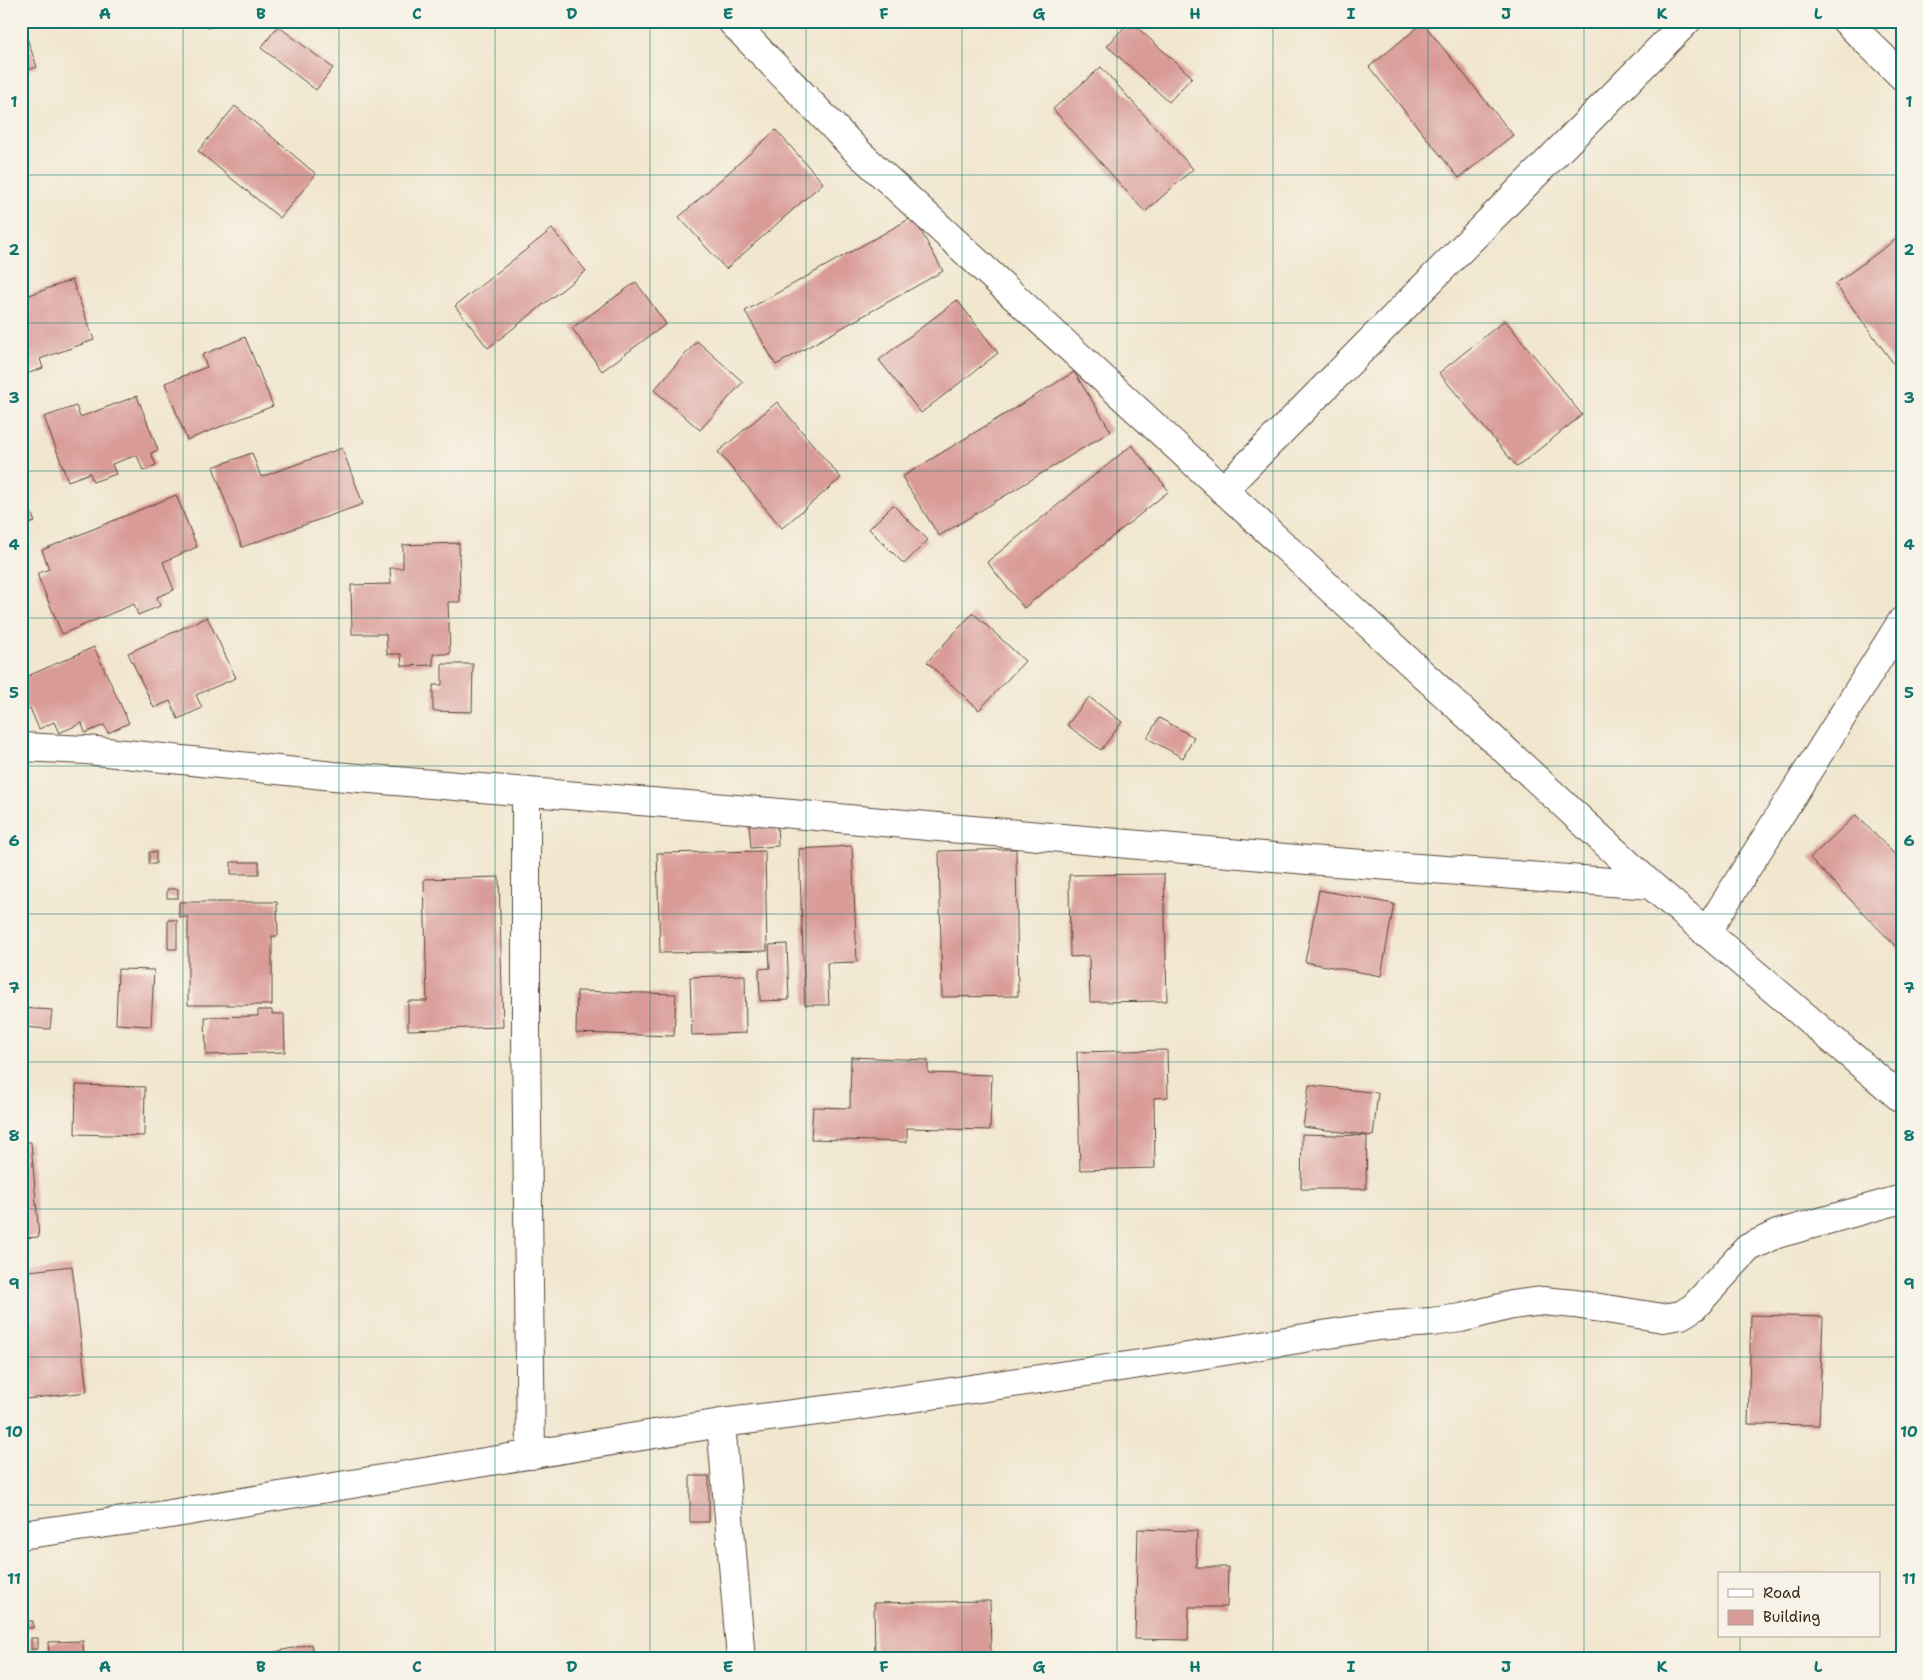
<svg xmlns="http://www.w3.org/2000/svg" width="1923" height="1680" font-family="'Shantell Sans',sans-serif">
  <rect width="100%" height="100%" fill="#f7f3e8"/>
  <filter id="ink" filterUnits="userSpaceOnUse"><feTurbulence type="fractalNoise" baseFrequency=".02" numOctaves="2"/><feDisplacementMap in="SourceGraphic" scale="10" xChannelSelector="R" yChannelSelector="G"/><feConvolveMatrix kernelMatrix="1 2 1 2 8 2 1 2 1" color-interpolation-filters="sRGB"/></filter>
  <filter id="wash" filterUnits="userSpaceOnUse"><feTurbulence type="fractalNoise" baseFrequency=".0096" numOctaves="4" result="noise"/><feDisplacementMap in="SourceGraphic" scale="20" xChannelSelector="R" yChannelSelector="G"/><feGaussianBlur stdDeviation="1.12" result="paint"/><feColorMatrix in="noise" values="0 0 0 0 0 0 0 0 0 0 0 0 0 0 0 0 0 1.4 0 .05"/><feComposite in="paint" operator="in"/></filter>
  <g filter="url(#wash)">
    <rect width="100%" height="100%" fill="#f1e6ce"/>
    <g id="blocks">
      <path fill="#d99b98" d="M21 21 37 67 21 72Z
        M205 21H226L208 28Z
        M1130 21 1192 77 1169 102 1107 46Z
        M1423 23 1513 135 1459 178 1369 67Z
        M278 26 333 68 316 90 261 48Z
        M1101 67 1193 169 1145 212 1053 109Z
        M235 106 316 174 280 218 198 151Z
        M776 130 823 183 726 269 679 217Z
        M913 217 943 271 776 365 745 311Z
        M552 229 586 271 488 348 455 306Z
        M1899 237 1902 241V375L1835 284Z
        M72 280 94 340 40 359 43 368 21 376V298Z
        M636 282 666 324 602 371 572 328Z
        M957 300 998 353 921 413 879 360Z
        M1505 320 1582 415 1517 467 1439 373Z
        M245 337 273 406 187 440 165 383 207 367 202 355Z
        M697 341 743 382 700 430 654 390Z
        M1074 372 1111 431 939 536 902 477Z
        M137 396 158 450 151 453 156 465 143 471 137 455 112 464 116 474 93 482 90 473 68 481 44 417 76 406 80 417Z
        M777 402 841 478 782 528 718 452Z
        M1132 445 1169 491 1024 608 987 562Z
        M342 448 363 504 242 547 213 467 252 453 261 477Z
        M21 488 35 522 21 527Z
        M176 495 197 547 163 562 174 590 157 597 160 606 138 615 134 604 62 634 37 574 49 569 42 550Z
        M893 505 928 540 904 564 869 529Z
        M459 543 460 602H448L450 654H433V665L402 666 401 654H387L386 634H352L351 585 391 584 390 568H403V545Z
        M973 613 1025 661 979 710 927 662Z
        M207 617 236 678 196 695 202 708 178 719 170 701 154 708 128 653Z
        M94 647 129 723 108 733 104 725 85 733 82 723 59 733 54 722 39 729 30 708 22 712 21 711V679Z
        M442 664H473L472 712 433 711V685H442Z
        M1089 697 1122 722 1101 750 1067 725Z
        M1159 718 1194 737 1183 758 1147 738Z
        M1856 815 1902 862V953L1810 858Z
        M777 822 778 846 751 848 749 824Z
        M852 846 857 962 827 963 829 1005H805L799 849Z
        M1016 849 1018 996 942 997 939 851Z
        M765 851 767 951 660 953 657 853Z
        M149 852H156V864H149Z
        M231 862H259V874H231Z
        M1164 874 1167 1001 1090 1002 1089 956 1070 957 1069 875Z
        M499 877 503 1027 408 1030V1001H427L424 879Z
        M167 889H178V898H167Z
        M1319 890 1394 904 1381 976 1305 962Z
        M179 902H277L278 936H272V1005H188V917H179Z
        M168 920H177V949H168Z
        M787 944 789 1000 760 1001 759 969 770 968 769 945Z
        M118 969 154 970 151 1026 116 1024Z
        M745 975 746 1033 692 1035 690 977Z
        M577 991 676 994 674 1036 576 1033Z
        M21 1008 52 1010 50 1029 21 1027Z
        M258 1010H272V1014H284L285 1052 206 1055 205 1017 258 1016Z
        M1167 1050 1168 1097 1154 1098 1155 1168 1080 1170 1077 1052Z
        M851 1057 928 1060V1073L992 1075 990 1130 907 1128V1142L811 1139 813 1107 850 1108Z
        M76 1085 145 1087 144 1136 75 1134Z
        M1309 1085 1378 1093 1373 1136 1303 1127Z
        M1302 1134 1367 1136 1366 1189H1301Z
        M21 1142H31L39 1237 21 1238Z
        M72 1266 87 1392 26 1399 21 1362V1272Z
        M1751 1315 1823 1317 1819 1425 1748 1424Z
        M690 1476H709V1522H690Z
        M1138 1529 1197 1531 1196 1567H1228L1227 1607H1189L1188 1640 1135 1639Z
        M990 1601 991 1659H875L874 1603Z
        M26 1621H33V1628H27Z
        M31 1638H38V1649H31Z
        M21 1639H26V1649H21Z
        M83 1641 84 1659H49L48 1642Z
        M311 1644 315 1659H248L247 1658Z"/>
    </g>
  </g>
  <g filter="url(#ink)">
    <use href="#blocks" fill-opacity="0" stroke="#564638" stroke-width="1"/>
    <g fill="none" stroke-linecap="round" stroke-linejoin="round">
      <defs>
        <path id="minor" d="M731 21 859 153 1651 885 1902 1099
          M1846 21 1902 76
          M1223 490 1687 21
          M21 747 87 750 334 776 725 808 1308 860 1651 885
          M526 792V1035L531 1455
          M1706 933 1902 621
          M21 1535 158 1516 721 1423
          M741 1659 721 1423 857 1406 1194 1356 1378 1326 1431 1322 1461 1318 1512 1305 1543 1301 1575 1304 1663 1318 1681 1315 1694 1307 1748 1248 1777 1234 1902 1199"/>
      </defs>
      <use href="#minor" stroke="#564638" stroke-width="30"/>
      <use href="#minor" stroke="#fff" stroke-width="28"/>
    </g>
  </g>
  <path fill="none" stroke="#0f766e" stroke-width="1" stroke-opacity="0.55" d="M183 21V1659M339 21V1659M495 21V1659M650 21V1659M806 21V1659M962 21V1659M1117 21V1659M1273 21V1659M1428 21V1659M1584 21V1659M1740 21V1574M21 175H1902M21 323H1902M21 471H1902M21 618H1902M21 766H1902M21 914H1902M21 1062H1902M21 1209H1902M21 1357H1902M21 1505H1902M1740 1636V1659"/>
  <rect width="1923" height="1680" fill="none" stroke="#f7f3e8" stroke-width="55"/>
  <rect x="1718" y="1572" width="162" height="65" fill="#f7f3e8" stroke="#aca397"/>
  <rect x="1728" y="1589" width="25" height="8" fill="#ffffff" stroke="#aca397"/>
  <text x="1763" y="1598" font-size="15" fill="#3b2a1e">Road</text>
  <rect x="1728" y="1610" width="25" height="15" fill="#d99b98" stroke="#aca397"/>
  <text x="1763" y="1622" font-size="15" fill="#3b2a1e">Building</text>
  <rect x="28" y="28" width="1868" height="1624" fill="none" stroke="#0f766e" stroke-width="2"/>
  <g font-size="16" text-anchor="middle" font-weight="bold" fill="#0f766e">
    <text x="105" y="19">A</text>
    <text x="261" y="19">B</text>
    <text x="417" y="19">C</text>
    <text x="572" y="19">D</text>
    <text x="728" y="19">E</text>
    <text x="884" y="19">F</text>
    <text x="1039" y="19">G</text>
    <text x="1195" y="19">H</text>
    <text x="1351" y="19">I</text>
    <text x="1506" y="19">J</text>
    <text x="1662" y="19">K</text>
    <text x="1818" y="19">L</text>
    <text x="14" y="107">1</text>
    <text x="1909" y="107">1</text>
    <text x="14" y="255">2</text>
    <text x="1909" y="255">2</text>
    <text x="14" y="403">3</text>
    <text x="1909" y="403">3</text>
    <text x="14" y="550">4</text>
    <text x="1909" y="550">4</text>
    <text x="14" y="698">5</text>
    <text x="1909" y="698">5</text>
    <text x="14" y="846">6</text>
    <text x="1909" y="846">6</text>
    <text x="14" y="993">7</text>
    <text x="1909" y="993">7</text>
    <text x="14" y="1141">8</text>
    <text x="1909" y="1141">8</text>
    <text x="14" y="1289">9</text>
    <text x="1909" y="1289">9</text>
    <text x="14" y="1437">10</text>
    <text x="1909" y="1437">10</text>
    <text x="14" y="1584">11</text>
    <text x="1909" y="1584">11</text>
    <text x="105" y="1672">A</text>
    <text x="261" y="1672">B</text>
    <text x="417" y="1672">C</text>
    <text x="572" y="1672">D</text>
    <text x="728" y="1672">E</text>
    <text x="884" y="1672">F</text>
    <text x="1039" y="1672">G</text>
    <text x="1195" y="1672">H</text>
    <text x="1351" y="1672">I</text>
    <text x="1506" y="1672">J</text>
    <text x="1662" y="1672">K</text>
    <text x="1818" y="1672">L</text>
  </g>
</svg>
